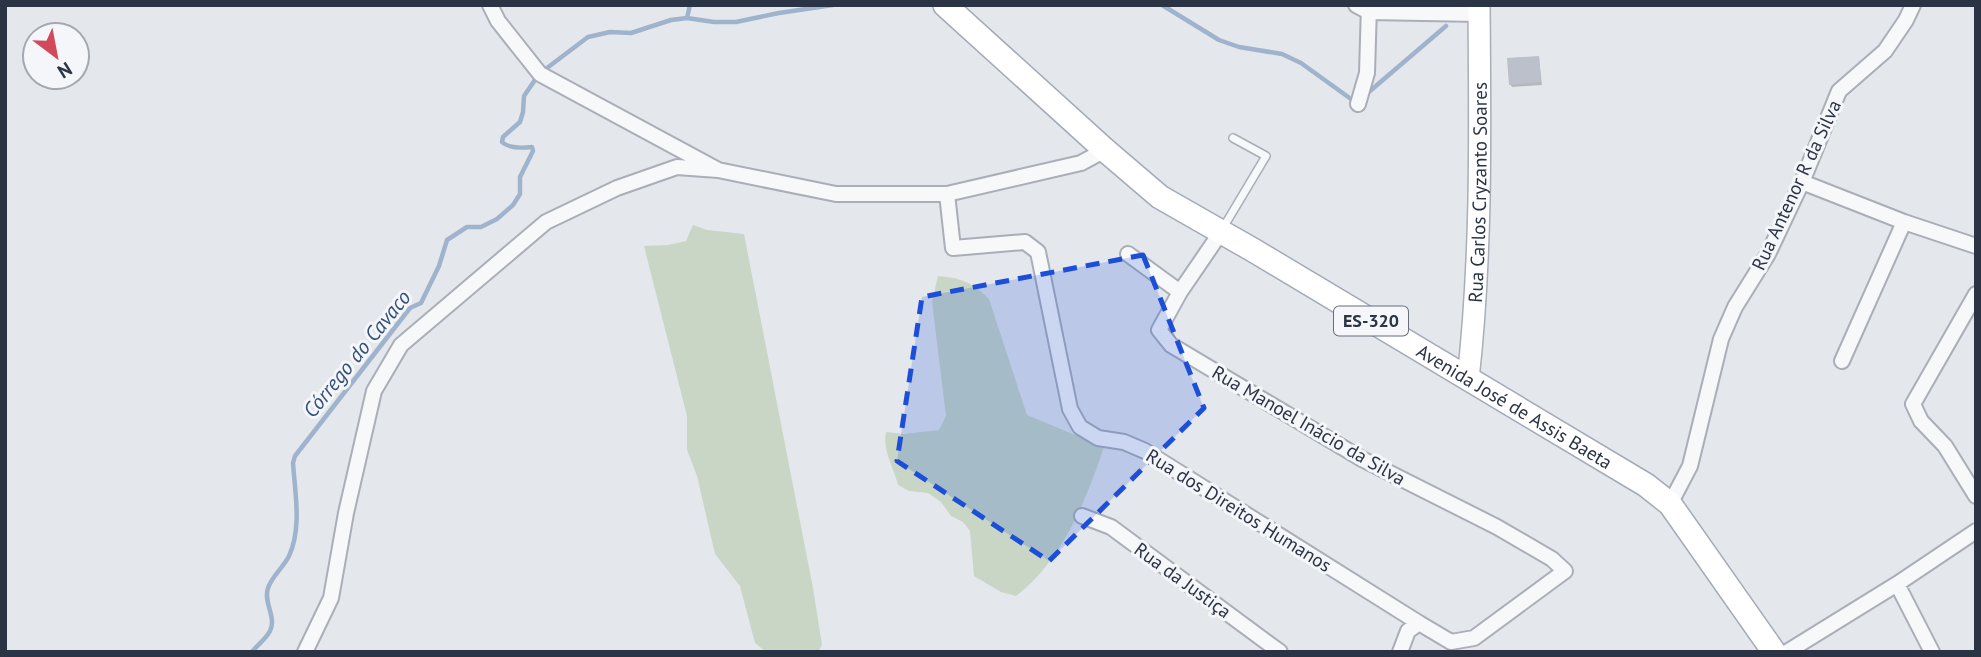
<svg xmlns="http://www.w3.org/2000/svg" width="1981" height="657" font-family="'PT Sans',sans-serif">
  <rect width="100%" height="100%" fill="#e4e7ec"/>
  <path fill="#c9d6c5" d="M693 225 707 230 744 234 813 588 822 645 818 652H766L755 643 740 586 715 554 697 476 687 450V416L644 246 668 245 686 241Z
    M938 276C960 278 973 282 989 299L1027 415 1104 447C1086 501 1062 561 1016 596L1001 592 974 576 970 531 963 522 951 516 941 502 928 493 909 491 898 485C894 468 882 450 886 432L904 434 939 430 946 416 932 302Z"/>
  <path fill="#0003" d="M1539 58 1542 85 1512 87 1510 84Z"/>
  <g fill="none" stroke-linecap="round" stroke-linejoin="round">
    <path stroke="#9fb4cc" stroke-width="4.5" d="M1162 5 1219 40 1239 47 1282 54 1301 63 1351 99
      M687 18 690 5
      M543 71 588 37 610 32 631 33 671 20 687 18 714 22H736L779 13 833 5
      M1370 91 1446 26
      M252 652C257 645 266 639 270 631 277 617 263 603 268 588 272 576 283 568 289 556 302 528 295 493 293 463L295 456 410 308 421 303 439 266 447 240 467 227H481L497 219 513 205 520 194V177L533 151 532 147C523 148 509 149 502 142L503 137 520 122 523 112 524 96 537 77"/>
  </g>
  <path fill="#bbc0ca" d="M1539 56 1541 82 1509 85 1507 58Z"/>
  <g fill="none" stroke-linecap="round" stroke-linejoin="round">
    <defs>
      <path id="lane" d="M1223 228 1266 156 1233 138"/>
      <path id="street" d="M490 5 498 21 540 74 718 170 836 194H947L1081 163 1105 150
        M1356 5 1369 12 1479 14
        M1358 104 1367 73 1369 5
        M1802 182 1904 222 1976 246
        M947 194 953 248 1025 242 1038 252 1070 409 1080 427 1098 438 1124 442 1145 451 1419 623
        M1221 232 1180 292 1159 330 1171 345 1362 459 1497 527 1552 559 1565 571 1474 638 1451 642 1419 623 1408 631 1400 652
        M1128 254 1180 292
        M1976 294 1913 404 1921 421 1945 446 1976 496
        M1842 361 1904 222
        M1670 504 1690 466 1721 339 1735 307 1768 254 1802 182 1839 91 1885 51 1906 20 1913 5
        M1082 516 1111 527 1280 652
        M1897 584 1932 652
        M305 652 331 598 346 513 374 391 401 345 546 222 617 188 677 167 718 170
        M1787 652 1897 584 1976 531"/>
      <g id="secondary">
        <path id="s1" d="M1468 379C1482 256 1480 129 1479 5"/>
      </g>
      <g id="primary">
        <path id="s2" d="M945 5 1105 150 1160 197 1253 250 1646 485 1670 504 1774 652"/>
      </g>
    </defs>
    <use href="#lane" stroke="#a9aeb7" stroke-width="10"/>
    <use href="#street" stroke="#a9aeb7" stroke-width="18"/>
    <use href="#secondary" stroke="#a9aeb7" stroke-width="24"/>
    <use href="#primary" stroke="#a3abb8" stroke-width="26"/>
    <use href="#lane" stroke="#f7f8fa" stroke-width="7"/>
    <use href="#street" stroke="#f7f8fa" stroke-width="14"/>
    <use href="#secondary" stroke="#fff" stroke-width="21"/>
    <use href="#primary" stroke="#fff" stroke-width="23"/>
  </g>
  <path fill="#1d4ed8" fill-opacity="0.2" stroke="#1d4ed8" stroke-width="5" stroke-dasharray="14 9" stroke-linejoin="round" d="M1143 255 1204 408 1049 561 897 461 922 297Z"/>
  <g text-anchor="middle" stroke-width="6" stroke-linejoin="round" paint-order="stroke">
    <rect fill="#f4f6f9" stroke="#676e7b" stroke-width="2" x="1334" y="306.5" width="74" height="29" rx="5"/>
    <g font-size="18" font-weight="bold" fill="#2b3445">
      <text x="1371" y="327">ES-320</text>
    </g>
    <g font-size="19" fill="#2b3445" stroke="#f4f6f9">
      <text transform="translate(1796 185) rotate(-65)" y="7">Rua Antenor R da Silva</text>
      <text dy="7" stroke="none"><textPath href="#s1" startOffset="187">Rua Carlos Cryzanto Soares</textPath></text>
      <text dy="7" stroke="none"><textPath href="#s2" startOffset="700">Avenida José de Assis Baeta</textPath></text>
      <text transform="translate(1309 425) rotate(30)" y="7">Rua Manoel Inácio da Silva</text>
      <text transform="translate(1239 510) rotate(32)" y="7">Rua dos Direitos Humanos</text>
      <text transform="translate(1183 580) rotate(36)" y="7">Rua da Justiça</text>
    </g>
    <g font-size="21" font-style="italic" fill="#34527a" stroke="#f4f6f9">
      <text transform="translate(357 354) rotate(-51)" y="7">Córrego do Cavaco</text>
    </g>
  </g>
  <rect width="1981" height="657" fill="none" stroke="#2b3445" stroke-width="14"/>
  <g transform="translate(56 56) rotate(148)"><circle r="33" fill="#f4f6f9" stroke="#a4a8b1" stroke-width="2"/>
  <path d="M0-5L12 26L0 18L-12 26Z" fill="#d1495b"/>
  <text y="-10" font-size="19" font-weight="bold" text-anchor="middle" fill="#2b3445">N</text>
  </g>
</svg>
